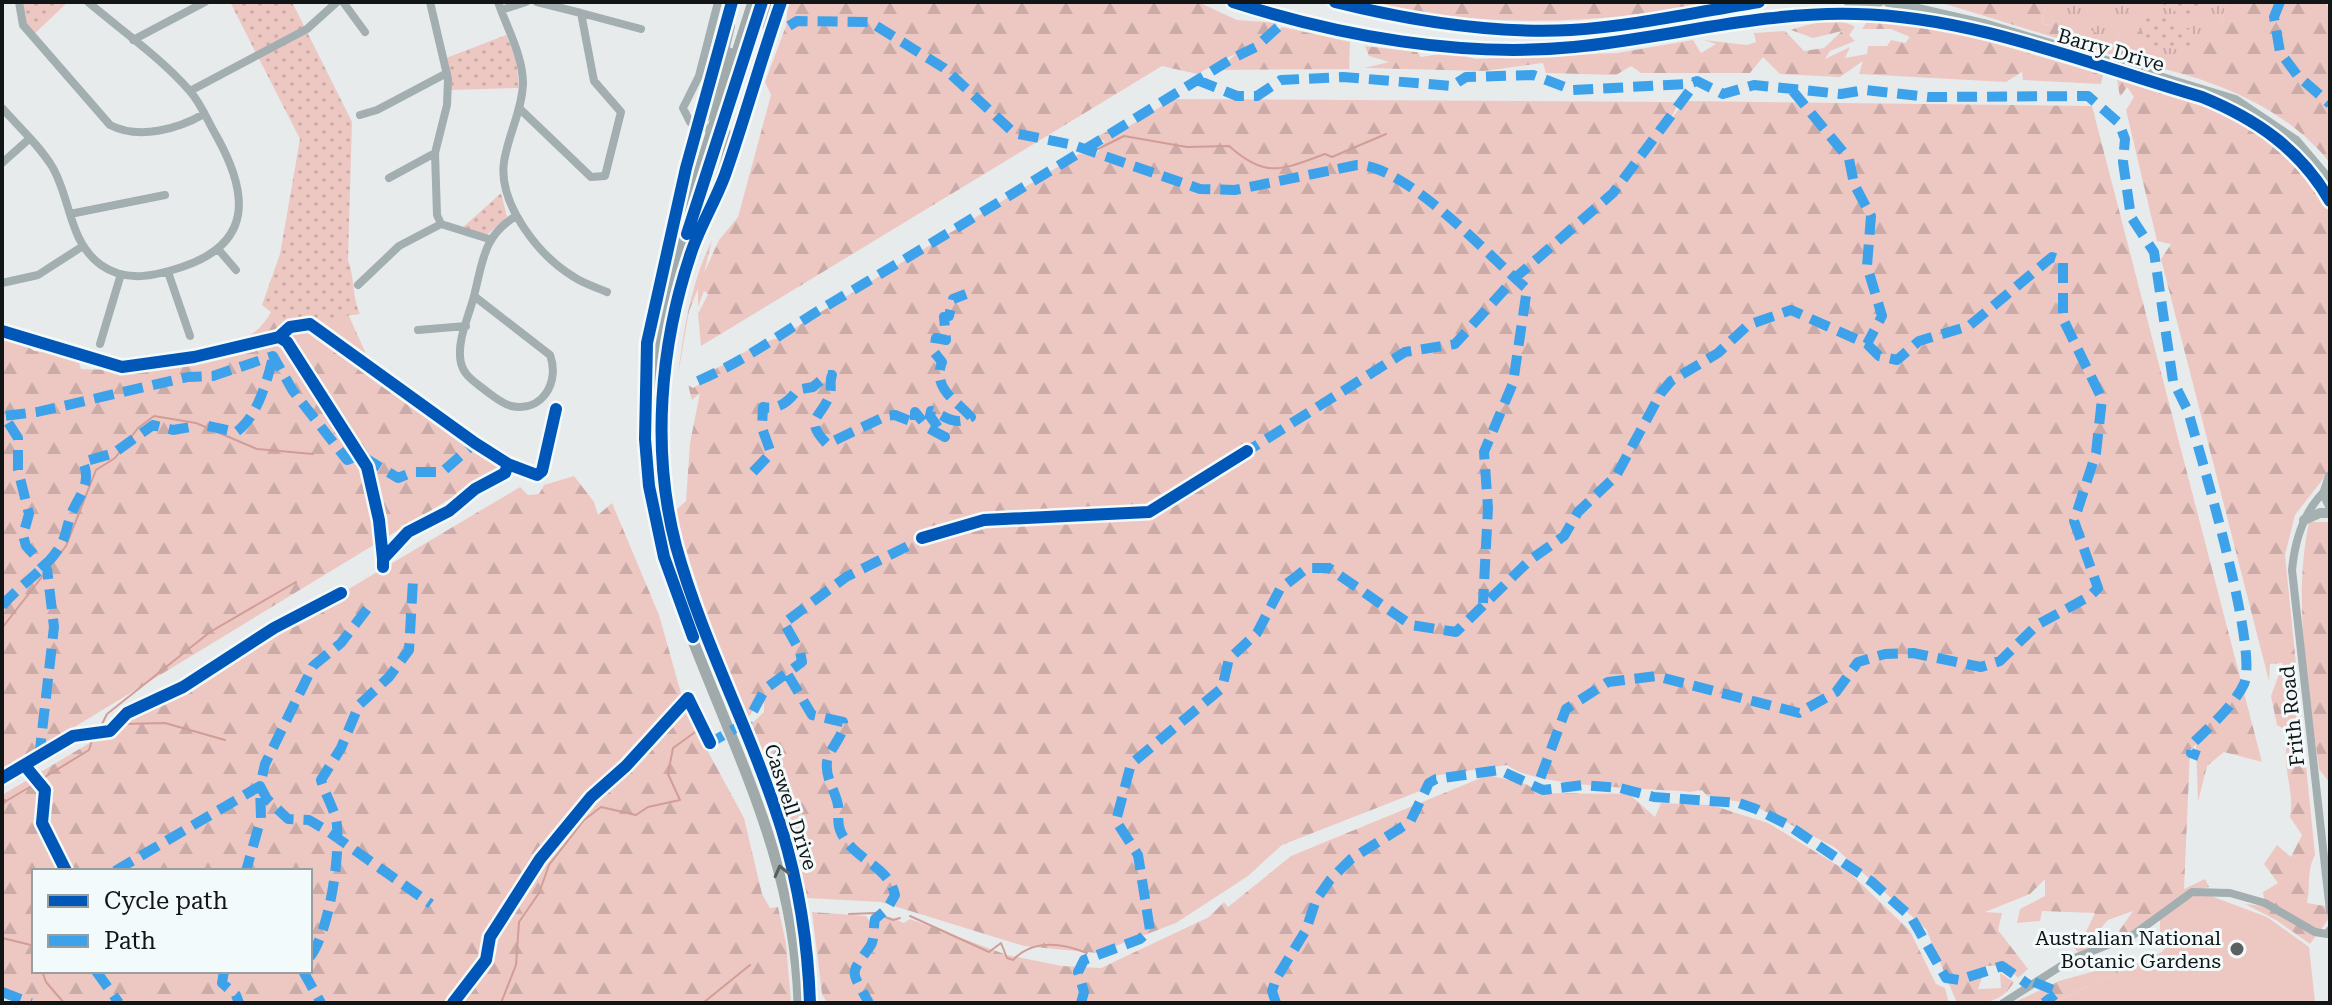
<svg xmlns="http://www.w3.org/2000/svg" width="2332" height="1005" font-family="'Roboto Serif',serif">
  <defs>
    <pattern id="grass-tufts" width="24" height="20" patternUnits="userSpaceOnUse" patternTransform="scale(2)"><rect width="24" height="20" fill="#edc8c3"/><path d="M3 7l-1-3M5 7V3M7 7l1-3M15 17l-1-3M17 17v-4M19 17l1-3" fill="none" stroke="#caaba7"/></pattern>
    <pattern id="forest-firs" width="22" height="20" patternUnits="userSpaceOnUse" patternTransform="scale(2)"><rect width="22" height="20" fill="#edc8c3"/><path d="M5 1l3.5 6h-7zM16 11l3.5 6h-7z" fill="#caaba7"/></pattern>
    <pattern id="park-dots" width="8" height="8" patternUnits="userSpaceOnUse" patternTransform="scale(2)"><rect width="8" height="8" fill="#edc8c3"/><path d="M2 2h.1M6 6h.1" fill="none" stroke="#caaba7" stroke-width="1.8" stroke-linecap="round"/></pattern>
  </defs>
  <rect width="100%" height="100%" fill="#e8ebec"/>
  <path fill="url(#grass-tufts)" d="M2046 2H2226L2222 23 2189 60 2167 63 2164 69 2155 67 2163 63 2145 57 2149 42 2139 53 2130 35 2141 36 2135 21 2130 32 2117 34 2124 58 2102 52 2111 39 2056 22 2053 16 2052 24 2042 25Z"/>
  <path fill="url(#forest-firs)" fill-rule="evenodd" d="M788 2H1198L1237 20 1278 23 1266 38 1282 27 1350 42 1349 69 1218 70 1237 53 1197 74 1162 66 701 346 698 314 708 294 704 291 698 307V289L689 311 678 375C684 327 691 283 712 240L704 273 719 240 738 217 771 95 765 82 786 26Z
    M1374 2H1714C1604 24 1484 30 1374 2Z
    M1939 2H2046L2042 25 2052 24 2053 15 2064 17 2058 22 2076 27 2088 23 2090 30 2111 39 2102 52Z
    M2226 2H2326L2330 12V163C2290 112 2225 84 2164 69L2166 63 2189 59 2222 23Z
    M2133 8 2139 12 2135 21 2142 36H2131L2139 52 2151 40 2146 57 2164 63 2155 67 2124 58 2117 34 2129 31 2128 13Z
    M1868 20 1943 28 2103 75 2101 84 2023 80 2022 72 2006 82 1859 74 1863 61 1840 77 1780 74 1763 57 1750 73H1641L1631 66 1616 75 1546 73 1543 63 1484 71 1364 68 1389 62 1369 56 1365 46 1417 52 1421 57 1452 52 1475 59 1617 53 1693 40 1701 53 1716 44 1704 40 1747 45 1756 42 1754 33 1785 31 1804 51 1824 48 1842 31 1813 38 1791 30C1808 24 1839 16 1855 27L1849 35 1855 41 1830 51 1825 59 1850 47 1845 58 1867 54 1868 46H1887L1891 40 1905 43 1910 37 1891 29H1862Z
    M2117 79C2210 106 2278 124 2330 212V470L2295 515 2285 555 2315 855C2306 872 2311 885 2307 903L2330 907V917L2310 944 2276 920 2245 904 2265 906 2263 892 2278 883 2264 864 2277 845 2291 857 2302 835 2290 817C2296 788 2277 760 2291 733L2277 725 2271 696 2283 663 2270 664 2269 681 2161 259 2171 244 2157 241 2126 110 2134 97 2127 87 2120 97Z
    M1173 99 1679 102 1669 122 1685 101 2092 106 2262 762 2224 752 2207 766 2198 802 2196 744 2190 751 2184 889 2205 879 2209 887 2193 890 2129 936 2119 931 2133 911 2108 920 2097 933 2113 940 2080 954 2065 938 2073 931 2084 936 2095 913 2042 911 2040 921 2017 923 2020 909 2045 896V879L2030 894 1985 912 2002 913 1998 930 2028 969 2018 978 2006 965 1986 966 1978 989 2001 988 2000 973 2014 982C2000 1005 1983 1003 1957 1003L1926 929 1834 847 1751 804 1707 796 1702 790 1690 792C1650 788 1535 788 1507 765L1433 776 1420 791 1282 845 1248 876 1176 923 1097 953 1024 946 881 902 807 898 748 727 764 712V694L746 721 721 659 674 512 686 501 690 443 700 393 692 400 688 385 693 388 704 381 705 375 755 346 780 337 1079 154 1096 155 1105 141 1094 138 1126 122V128Z
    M278 294 344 305 367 356 391 386 499 469 2 771V336L16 338 34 351 77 356 81 369C130 372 240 363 268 317 273 310 275 301 278 294Z
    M574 476 594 502 598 515 612 503 659 615 686 711 744 818 762 894 770 908 778 907 786 943 791 1003H20L2 993V795L520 487 528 495 539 494 544 485ZM34 871H310V971H34Z
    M2309 522H2330V783L2319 769C2309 688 2292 603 2309 522Z
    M1488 775 1526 784 1540 793 1629 794 1655 817 1661 803 1711 805 1768 823 1850 873 1910 931 1936 984 1945 988 1949 1003H827L822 994 812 912 866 916 870 922 890 917 904 923 910 919 1007 955 1062 966 1101 968 1209 917 1224 902 1228 907 1291 856Z
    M2113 966 2119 972 2052 1003H2013L2059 981Z"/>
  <path fill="url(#park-dots)" d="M22 2H68L33 35 27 27Z
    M230 2H292L352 122 348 260C355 279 352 297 360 314L286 324 262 305 280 254 300 139Z
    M2159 2H2205L2200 13 2187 18Z
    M2152 12 2191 30 2194 41 2186 51 2146 44 2143 36 2145 14Z
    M506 35 516 58 519 88 451 90 446 58Z
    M501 193 507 217 488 234 461 229Z"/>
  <path fill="#edc8c3" d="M2203 893 2267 917 2309 947 2315 1002 2052 1003 2162 952 2168 945 2160 938V920L2187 898Z"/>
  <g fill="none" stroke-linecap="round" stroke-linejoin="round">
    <path stroke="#d19d96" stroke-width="2" d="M1098 149 1124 136 1187 147 1229 146C1266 179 1281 170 1325 154L1332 157 1386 134
      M2 628 66 546 96 470 115 458 138 428 154 416 196 423 257 449 313 454
      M123 724 165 723 225 740
      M99 730 107 714 210 632 296 582
      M40 780 89 750 94 734
      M2 798 6 801 2 805
      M6 801 35 784
      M849 914 875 913 893 920 900 918
      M910 916 989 952 1001 943 1007 958 1013 960C1033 939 1062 943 1087 953
      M2 938 31 945 34 950
      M42 971 46 982 64 1003
      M501 1003 516 965 519 922 539 893 549 865 584 820 601 807 636 815 648 807 680 800 668 774 673 748 698 730
      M703 1003 750 965"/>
    <path stroke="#a2aeb0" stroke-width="8" d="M19 2 23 25 110 125C139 140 178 129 204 114
      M343 2 365 32
      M430 2 448 79 447 105 435 153 437 215 441 224
      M498 2C507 28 523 56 523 84 522 111 508 135 504 162 498 204 539 256 574 277 584 284 596 287 607 292
      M501 10 526 2
      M581 13 641 29
      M133 40 205 2
      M723 59 731 26
      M190 91 307 29 337 2
      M2 108C19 127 40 146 53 168 71 200 69 242 101 265 126 283 155 276 182 267 254 243 248 193 217 137 208 122 201 103 189 90 160 57 121 30 88 2
      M519 108 591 177 605 176 621 112 594 81 581 13 537 2
      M360 115 377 110 447 73
      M690 122 683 108 699 76 718 2
      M702 122 709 114 717 84
      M2 163 29 139
      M389 178 435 153
      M70 214 165 195
      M218 249 236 270
      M168 272 190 336
      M2 283 38 275 83 246
      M358 285 399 246 441 224 489 239
      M474 296C469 316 456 342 461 363 464 376 475 382 485 390 493 396 501 403 511 406 543 413 560 381 550 355L474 296C483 261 483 236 516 216
      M418 330 466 326
      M100 344 121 274
      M2328 488C2304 509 2295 539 2292 570L2330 911
      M2003 1003 2072 959 2133 935 2192 892 2230 893 2265 903 2315 932 2327 934 2330 930"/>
    <path stroke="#a5b0b0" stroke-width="10" d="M1233 2C1339 36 1462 58 1574 47 1667 38 1762 11 1856 14 1972 16 2091 65 2202 97 2256 119 2300 149 2330 201
      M1335 2C1411 21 1492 34 1571 30 1635 26 1696 12 1759 2
      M1888 2 1984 24 2235 100 2296 141 2330 181
      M1849 7 1879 2
      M2325 491 2330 476
      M2325 496 2330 506
      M2304 520 2320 513H2330"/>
    <path stroke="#a1aaab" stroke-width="11" d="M753 2C734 62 715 121 696 181 654 312 623 422 665 560 711 713 794 836 799 1003
      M762 2C742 61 723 121 705 181 670 291 640 397 663 513 677 582 709 647 737 711 777 806 805 900 810 1003
      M767 25 772 2
      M717 87 729 53
      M733 150 781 2
      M665 257 732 2
      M663 446C663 369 672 294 703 222 710 205 737 149 726 134"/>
    <path stroke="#a2aeb0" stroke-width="8" d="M691 121 702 122
      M706 128 726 134"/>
    <path stroke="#3da2ea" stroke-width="10" stroke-dasharray="20 10" stroke-linecap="butt" d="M2280 2 2274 17 2280 52 2297 75 2330 104
      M789 26 797 21 870 22 944 68 1014 133 1073 145 1200 189 1235 190 1357 165C1406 165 1488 255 1527 289L1513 383 1484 452 1488 508 1483 603
      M1197 80 1237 96H1257L1281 80 1343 77 1452 86 1466 77 1533 75 1573 90 1688 84 1697 81 1723 94 1754 85 1841 94 1865 90 1928 97 2088 96 2119 123 2125 139 2123 162 2131 217 2154 252 2173 381 2188 411C2201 458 2259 648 2244 684 2233 707 2209 727 2192 744L2191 753 2199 756
      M1792 90 1849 159 1854 184 1871 216 1867 266 1882 316 1867 344
      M698 381C747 360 787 329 833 302 968 222 1100 140 1233 58L1256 47 1288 18
      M208 426 236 432C258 417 268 378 274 353
      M1241 455 1405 352 1455 344 1515 278 1613 193 1697 81
      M753 472 771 453 762 428 763 407C777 410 788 403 797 390L813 387 827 375H832C829 382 832 387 830 394 822 418 802 418 827 444L886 416 895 415 915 423V412L928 428 945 437 930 416 931 411C947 416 954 427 971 417 956 400 932 389 942 362L934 352 936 338 946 340 944 317 949 316 953 299 966 294
      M2 606C20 584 48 569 62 543 67 532 68 519 74 508 82 492 91 481 83 462L114 453 153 425 173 430 196 426
      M367 609 341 643 313 666 265 764 260 786 267 799 288 819 309 820 326 830 431 904
      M788 675 812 715 843 722C845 736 829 748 827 762 825 778 835 790 838 805 839 813 837 822 840 830 851 859 889 865 895 895L887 909 875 919C873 927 875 938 871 945 850 976 849 967 869 1003
      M707 739 710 743 748 721 765 689 802 662 800 651 784 623 846 577 928 536
      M39 758 54 627 47 569 26 546 23 535 29 514 18 470V438L4 416 37 412 188 377 213 376 273 356 293 391 347 460 360 455 398 478 413 472H442L475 443
      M115 871 260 786 261 818 246 871
      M310 957C329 932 340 858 337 826 336 811 325 795 321 780L341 748 359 705 389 677 409 650 413 580
      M96 971 119 1003
      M224 971 222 983 236 995 239 1003
      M303 971 321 1003
      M2034 982 2058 992 2044 1003
      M2 992 31 1003
      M1081 1003 1084 992 1078 972 1084 960 1140 939 1150 930 1138 855 1116 821 1131 764 1222 688 1229 659 1257 633 1280 589 1307 568H1329L1411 625 1456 632 1530 560 1564 536 1578 512 1616 476 1661 393 1671 381 1718 353 1748 325 1791 310 1867 344 1879 356 1897 360 1919 341 1969 326 2052 257 2063 261V319L2102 399 2096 453 2074 521 2098 588 2090 596 2037 625 2000 661 1981 667 1913 653 1885 654 1858 662 1836 692 1799 713 1656 676 1608 682 1566 709 1537 787
      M1276 1003 1272 991 1276 979 1306 930 1316 900 1330 880 1351 859 1410 822 1429 783 1436 779 1499 770 1543 790 1583 785 1620 788 1654 797 1739 803 1756 809 1788 825 1872 882 1911 917 1946 978 1959 980 2002 966 2029 985"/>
    <defs>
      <path id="cycleway" d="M781 2C761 59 745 118 725 175 715 202 700 226 691 253 660 345 651 451 676 546 703 644 752 733 782 830 799 886 808 944 810 1003
        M1233 2C1339 36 1462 58 1574 47 1667 38 1762 11 1856 14 1972 16 2091 65 2202 97 2256 119 2300 149 2330 201
        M1335 2C1411 21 1492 34 1571 30 1635 26 1696 12 1759 2
        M687 234 762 2
        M2 331 122 367 194 357 279 337 290 327 310 324 475 443 508 464 537 475 542 471 556 409
        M279 337 287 342 367 467 379 520 383 559
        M922 538 984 520 1149 512 1247 451
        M383 567V559L408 532 449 511 475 489 505 473 508 464
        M693 637 664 557 649 486 645 439 647 343 686 168 732 2
        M26 767 45 790 42 823 66 871
        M2 778 73 736 110 731 127 713 183 687 274 628 341 593
        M453 1003 486 960 490 937 540 859 591 797 626 766 688 698 710 743"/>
    </defs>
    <use href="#cycleway" stroke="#f3fafb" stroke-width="17"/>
    <use href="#cycleway" stroke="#0057b8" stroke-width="12"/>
  </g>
  <defs><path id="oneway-chevron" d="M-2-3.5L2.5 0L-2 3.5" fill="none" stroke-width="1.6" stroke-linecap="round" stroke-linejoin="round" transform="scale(2)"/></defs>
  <use stroke="#5a6060" href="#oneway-chevron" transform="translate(781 871) rotate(-104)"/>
  <circle fill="#5d6060" stroke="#f3fafb" stroke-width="3" cx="2237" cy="949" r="8"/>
  <g text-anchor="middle" stroke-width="6" stroke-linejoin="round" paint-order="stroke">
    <g font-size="20" fill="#121515" stroke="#f3fafb">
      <text transform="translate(2111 50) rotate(16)" y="7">Barry Drive</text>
      <text transform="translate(2292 716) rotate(-96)" y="7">Frith Road</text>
      <text transform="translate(791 807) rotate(72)" y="7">Caswell Drive</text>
    </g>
    <g font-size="20" fill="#121515" stroke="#f3fafb" text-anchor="end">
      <text x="2221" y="945">Australian National<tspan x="2221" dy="23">Botanic Gardens</tspan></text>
    </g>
  </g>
  <rect width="2332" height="1005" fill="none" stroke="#121515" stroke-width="8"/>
  <rect x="32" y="869" width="280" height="104" fill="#f3fafb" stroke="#999e9f" stroke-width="2"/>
  <rect x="48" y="895" width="40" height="12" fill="#0057b8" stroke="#999e9f" stroke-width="2"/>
  <text x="104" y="909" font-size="24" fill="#121515">Cycle path</text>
  <rect x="48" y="935" width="40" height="12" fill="#3da2ea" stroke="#999e9f" stroke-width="2"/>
  <text x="104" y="949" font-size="24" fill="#121515">Path</text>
</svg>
